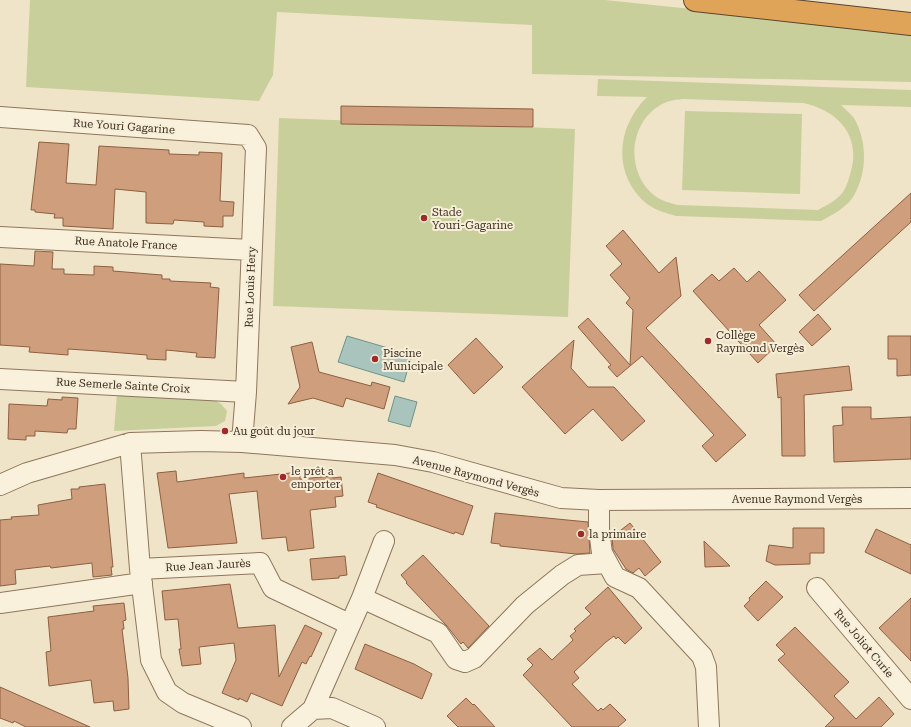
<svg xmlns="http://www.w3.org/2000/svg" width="911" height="727" font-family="'Roboto Serif',serif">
  <rect width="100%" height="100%" fill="#f0e4c8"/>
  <path fill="#c9cf9b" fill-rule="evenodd" d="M30 0H605L808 21 911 35V82L532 74V25L277 12 273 75 259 101 26 87Z
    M598 79 911 90V107L841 105C845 109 850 113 854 118 868 142 867 174 853 197 846 208 832 215 821 221L676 216C666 213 655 210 647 204 612 175 616 127 647 97L597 96ZM683 99 803 103C837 110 861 135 851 171 849 178 847 186 843 192 837 200 827 205 818 210L678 205C670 203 662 201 655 196 626 174 628 125 659 106 666 101 674 100 683 99Z
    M685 111 802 114 800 194 682 190Z
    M279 118 575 129 568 317 273 306Z
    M117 393 207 396 221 404 227 411 225 421 216 426 114 431Z"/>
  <path fill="#a9c4bc" stroke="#6f938a" d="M347 336 412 355 404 382 338 362Z
    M395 396 417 402 410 427 388 421Z"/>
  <path fill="#cf9f7d" stroke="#8d5f41" d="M341 106 533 109V127L341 124Z
    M39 142 69 144 66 183 96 185 99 146 169 150V154L199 155V152L222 153 220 201 234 202 233 216H223V227L204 226V222L174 220 173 224 146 223V192L115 189 113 229 63 226V218H54L55 214 35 212V210H31Z
    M911 193V222L814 311 799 295Z
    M623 230 659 273 676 257 681 296 646 328 746 435 716 462 702 446 714 435 642 356 617 377 608 367 611 365 578 327 588 318 630 365 633 310 626 303 630 298 610 275 622 264 606 246Z
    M35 251 53 252 52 269H64V274L94 275V266L113 267V271L162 275V279H170V281L211 283 210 287 219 288 215 358 196 357 197 353 166 350V360L147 359V355L98 351 68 349V355L29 352 30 347 0 345V264L34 266Z
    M734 268 747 282 759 271 786 300 759 325 777 345 758 363 693 291 712 274 719 281Z
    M818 314 831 329 812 346 799 332Z
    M888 336H911V375L897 376V359H888Z
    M476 338 503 367 474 394 448 365Z
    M574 340 571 368 588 387H614L645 421 622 441 593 409 565 434 522 387Z
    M312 342 319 372 371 386 372 382 390 387 384 409 346 398 343 407 313 398 288 404 300 387 291 347Z
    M849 366 852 390 804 395 805 456H782L781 397 778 398 776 374Z
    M62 397 78 398 76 429H68L67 433 35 431V436H26V440L8 439 9 404 47 406 48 399 62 400Z
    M842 407H871V419L911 417V459L834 462 833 426 843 425Z
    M176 471 177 482 244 473V478L300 472V479L333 476V478L341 477 343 496 335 497 336 507 310 510 314 548 288 551 286 537 262 539 257 491 229 494 237 543 168 548 157 473Z
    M378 473 473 506 463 535 455 532 454 534 376 507 377 505 368 502Z
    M105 484 113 567H111L112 575 93 577 92 563 51 568 50 566 15 570 16 584 0 586V520L12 519 11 517 39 515 38 505 72 499 71 489H79V487Z
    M495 513 588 522 590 553 576 554 500 546V544L491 543Z
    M630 523 661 562 645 576 639 568 633 573 626 569 613 549 612 537Z
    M793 528H824V553H810V564L775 565 766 561 769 545 793 548Z
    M876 529 911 545V574L865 552Z
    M704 541 730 566 705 567Z
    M423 555 489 626 468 648 463 642 461 644 447 626 406 583 407 582 401 575Z
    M345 556 347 575 339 576V578L312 580 310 559Z
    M766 581 783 597 758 621 744 606 750 600 749 598Z
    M230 584 238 628 275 625 279 677 305 625 322 633 311 657 310 656 306 664 302 662 282 706 251 693 247 702 239 698V700L222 693 236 660 234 643 199 647 201 664 182 666 179 649H181L178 619 165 620 162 591Z
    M608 587 642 628 625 644 618 637 616 639 614 636 606 642 574 672 579 678 572 684 598 711 601 708 603 710 610 704 626 720 618 727H572L523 675 533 665 527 659 540 648 552 660 573 640 570 636 576 631 574 629 591 614 585 608Z
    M911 598V661L879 628Z
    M124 603 126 620 123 621 124 629H122L128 678 129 709 114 711 113 701 94 703 91 680 49 686 46 652 51 651 48 617 94 611 93 606Z
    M795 627 849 682 834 696 856 719 879 697 894 714 881 727H825L834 718 778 660 785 654 776 645Z
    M365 644 414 664 432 674 422 699 355 669Z
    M0 687 90 727H26L14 721 13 723 0 718Z
    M466 698 473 705 474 704 495 727H458L447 716Z"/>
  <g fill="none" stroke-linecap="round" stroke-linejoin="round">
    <defs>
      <path id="minor" d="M0 117 248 135 256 148 246 392 242 442
        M0 237 251 250
        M0 379 246 392
        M130 443 140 569 151 660 167 692 183 703 241 727
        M0 485 27 473 130 443 201 441 242 442 395 455 433 462 561 498 599 500 911 498
        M599 500V530L602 553 615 577 639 588 702 656 706 667 709 727
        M140 569 260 563 273 588 349 624
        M817 588 911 699
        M362 598 438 633 456 659 465 662 474 658 525 605 562 575 578 565 607 563
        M0 603 142 583
        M313 709 362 598 384 541
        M292 727 313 709 332 708 375 727"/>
      <path id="highway" d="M695 0 911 24"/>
    </defs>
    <use href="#minor" stroke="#8d765c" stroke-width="22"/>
    <use href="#highway" stroke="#5b4430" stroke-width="24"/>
    <use href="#minor" stroke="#faf1dc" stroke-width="20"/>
    <use href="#highway" stroke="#e0a458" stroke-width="22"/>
  </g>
  <g fill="#9e2a2b" stroke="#f7eed8" stroke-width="1.5">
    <circle cx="424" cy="218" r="4"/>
    <circle cx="708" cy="341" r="4"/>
    <circle cx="375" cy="359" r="4"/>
    <circle cx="225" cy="431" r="4"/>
    <circle cx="283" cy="477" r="4"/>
    <circle cx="581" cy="534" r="4"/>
  </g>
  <g text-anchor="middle" stroke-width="4" stroke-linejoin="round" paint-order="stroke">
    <g font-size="11" fill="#3d2e20" stroke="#f7eed8">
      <text transform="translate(124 126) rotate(4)" y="4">Rue Youri Gagarine</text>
      <text transform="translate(126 243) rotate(3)" y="4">Rue Anatole France</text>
      <text transform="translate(250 287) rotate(-88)" y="4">Rue Louis Hery</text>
      <text transform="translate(123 385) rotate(3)" y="4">Rue Semerle Sainte Croix</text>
      <text transform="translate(476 476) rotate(15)" y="4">Avenue Raymond Vergès</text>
      <text x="797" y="503">Avenue Raymond Vergès</text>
      <text transform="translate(208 565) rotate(-3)" y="4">Rue Jean Jaurès</text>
      <text transform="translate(864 643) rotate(50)" y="4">Rue Joliot Curie</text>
    </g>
    <g font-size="11" fill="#3d2e20" stroke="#f7eed8" text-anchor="start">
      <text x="432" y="216">Stade<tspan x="432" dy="13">Youri-Gagarine</tspan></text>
      <text x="716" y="339">Collège<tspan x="716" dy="13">Raymond Vergès</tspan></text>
      <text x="383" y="357">Piscine<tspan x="383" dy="13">Municipale</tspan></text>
      <text x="233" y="435">Au goût du jour</text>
      <text x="291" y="475">le prêt a<tspan x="291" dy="13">emporter</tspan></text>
      <text x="589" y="538">la primaire</text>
    </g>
  </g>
</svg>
